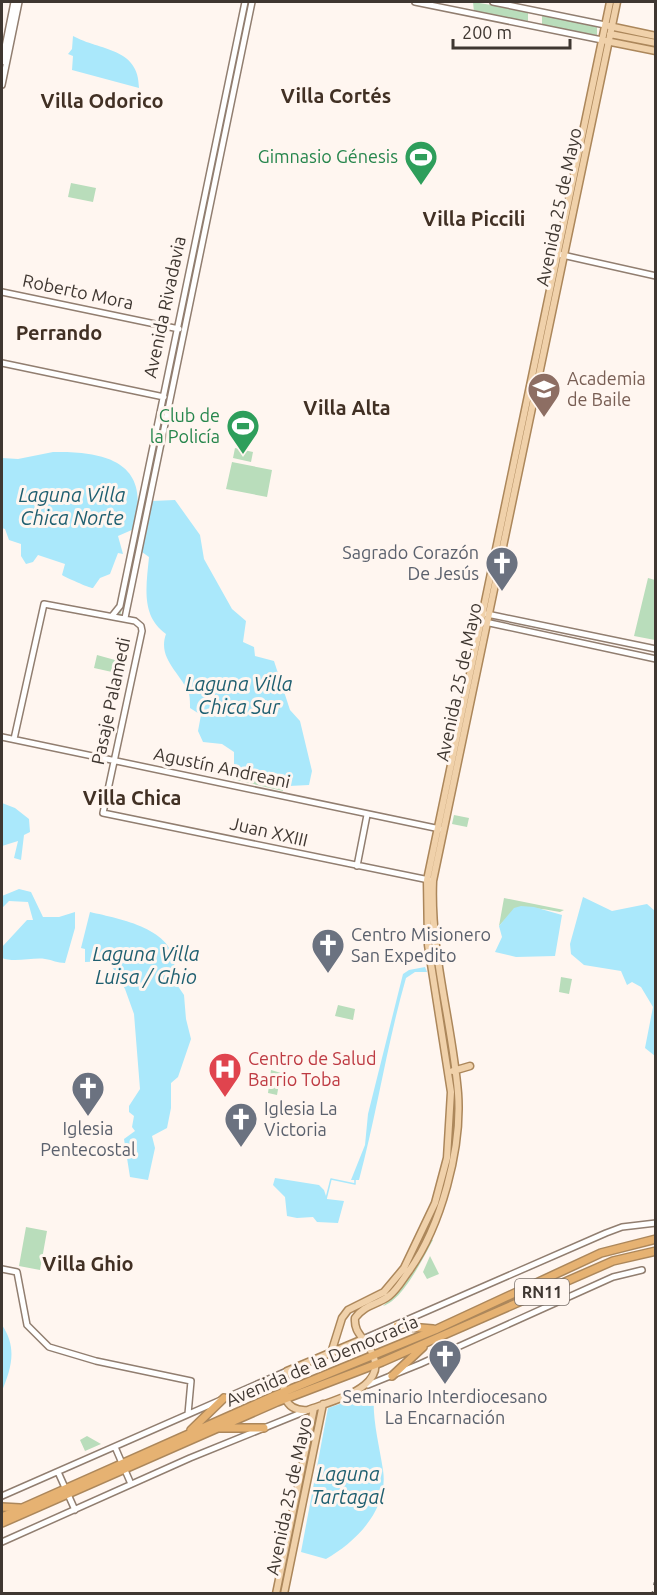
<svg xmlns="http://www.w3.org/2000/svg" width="657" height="1595" font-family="Ubuntu,sans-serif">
  <rect width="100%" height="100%" fill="#fff6f0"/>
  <path fill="#b9ddbb" d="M473 2 528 11V21L474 12Z
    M545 14 597 26V35L542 26V16Z
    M71 183 96 188 93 202 68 197Z
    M235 448 253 452 251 462 233 458Z
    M232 462 272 470 267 497 226 489Z
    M147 478 150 479 120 617 118 615Z
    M648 578 655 580V640L634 636Z
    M97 655 115 660 112 672 94 668Z
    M230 765 241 774 255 773 269 781 277 777 282 781 283 791 228 778Z
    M454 815 469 818 467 827 452 824Z
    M504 898 564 910 560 912C534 907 517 904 499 926Z
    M561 977 572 979 569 994 559 992Z
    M338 1005 355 1009 353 1020 335 1016Z
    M271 1070 281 1073 277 1095 268 1093Z
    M26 1227 47 1231 40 1270 19 1266Z
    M429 1238 433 1240C423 1258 403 1300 383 1306L401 1288Z
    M430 1256 439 1274 427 1279 423 1272Z
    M317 1416 291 1547 290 1548 289 1547Z
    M87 1436 101 1444 85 1451 80 1440Z"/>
  <path fill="#aae8fb" d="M73 36C100 51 139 47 139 88L72 70 73 56 68 54 72 49Z
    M53 452C101 451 150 460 135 521L147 526 152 501 175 500 200 535 204 559 232 609 246 621 243 642 254 647 255 656 274 661 290 710 300 721 312 771 309 785 289 786 284 779 276 773 268 778 255 770 243 771 234 764V752L222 744 203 742 198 731 201 715 190 708C190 704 190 698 189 694 181 673 157 659 166 634 141 616 146 588 149 557L142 552 145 535 134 529 118 536 123 554 118 553 110 574 100 578 93 588C89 588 65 577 62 575L65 564 38 555 33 562 26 564 21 556V544L9 540 5 529 2 528V458L18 459Z
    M2 803 15 808 29 819 30 832 24 835 21 860 14 858 18 841 2 846Z
    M19 889 31 892 43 917H59L75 912V928L65 963C57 963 53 960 45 959 34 957 14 963 2 958V947L27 920H33L28 902 9 901 2 908V896Z
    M583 897 612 911 647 904 655 911V1056L645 1048 653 1007 641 987 632 982 627 985 621 971 584 965 571 954 570 944Z
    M521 906 534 907 562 915 555 956 516 957 495 952 502 937 499 926 514 908Z
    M90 912C124 920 185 930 173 979L184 995 186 1019 191 1039 178 1077 171 1083V1108L167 1128 152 1136 155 1148 148 1180 130 1177 124 1139 135 1131 132 1127 134 1116 129 1112V1106L140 1089 134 1014 125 989 109 961 85 962V949L81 948Z
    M425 967 427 972H415L406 978C387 1044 377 1113 359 1180H351L365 1145 368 1114 403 974 409 970Z
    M275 1178 319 1185 324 1190 327 1199 344 1201 338 1223 317 1222 313 1217 297 1218 287 1216 285 1197 273 1185Z
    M2 1325C17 1347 12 1367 2 1391Z
    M374 1392C372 1420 379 1443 383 1470 389 1509 356 1542 326 1559L301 1552 328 1408Z"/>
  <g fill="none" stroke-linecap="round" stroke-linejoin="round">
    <path stroke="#aae8fb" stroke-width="1.5" d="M326 1199 331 1179 355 1184V1180"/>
    <defs>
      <path id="secondary" d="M415 2 602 40
        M493 2 605 25
        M2 62 14 2
        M2 85 19 2
        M558 254 656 276
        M2 292 179 329
        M2 363 164 397
        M487 614 656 649
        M112 616 120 606 245 2
        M125 618 252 2
        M485 622 656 659
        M2 737 440 829
        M14 739 44 604 135 621 141 626 142 631 103 813 429 880
        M357 866 367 815
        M2 1269 17 1272 27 1325 49 1347 96 1361 191 1381 188 1414
        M363 1339 606 1233 622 1227 656 1223
        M368 1385 420 1364 613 1277 642 1270
        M115 1447 131 1484
        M58 1472 75 1510
        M2 1496 287 1371
        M2 1542 190 1458 306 1411"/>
      <path id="primary" d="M609 26 656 36
        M610 34 656 43
        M606 41 656 51
        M453 1071 470 1066
        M363 1339 287 1371C280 1390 283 1412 308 1410 337 1399 396 1386 368 1346 361 1335 354 1331 355 1318 364 1305 377 1305 389 1296 397 1290 403 1279 409 1271 441 1226 462 1149 458 1093 452 1021 430 953 433 881L617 2
        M332 1350 342 1318 348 1310 384 1292 404 1268 435 1203 447 1158 451 1092 428 945 427 880 610 2
        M276 1594 314 1408
        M284 1594 323 1404"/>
      <path id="highway" d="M397 1326 433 1329
        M392 1376 423 1347
        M218 1428H264
        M191 1430 224 1398
        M2 1507 20 1508
        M2 1517 274 1396 435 1330 601 1253 656 1239
        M2 1523 277 1402 382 1362 613 1261 656 1251"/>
    </defs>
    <use href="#secondary" stroke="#917e70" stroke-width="8"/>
    <use href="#primary" stroke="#ac875b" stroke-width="9"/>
    <use href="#highway" stroke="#ac875b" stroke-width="10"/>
    <use href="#secondary" stroke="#fff" stroke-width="5"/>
    <use href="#primary" stroke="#f0d1aa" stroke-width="6"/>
    <use href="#highway" stroke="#e6b272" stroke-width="7"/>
    <path stroke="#6e6660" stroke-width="1.5" stroke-dasharray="3 6" stroke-linecap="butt" d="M652 1594 656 1575"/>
  </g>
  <defs>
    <symbol id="stadium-pin" viewBox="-11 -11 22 30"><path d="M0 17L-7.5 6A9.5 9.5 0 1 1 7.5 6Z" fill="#2e9e5b" stroke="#fff6f0"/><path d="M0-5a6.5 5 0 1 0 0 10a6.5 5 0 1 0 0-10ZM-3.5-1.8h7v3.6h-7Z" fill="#fff"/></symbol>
    <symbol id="university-pin" viewBox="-11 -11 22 30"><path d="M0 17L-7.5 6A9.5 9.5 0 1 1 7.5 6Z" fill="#8d6e63" stroke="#fff6f0"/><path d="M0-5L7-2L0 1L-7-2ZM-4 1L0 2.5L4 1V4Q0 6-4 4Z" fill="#fff"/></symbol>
    <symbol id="church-pin" viewBox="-11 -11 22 30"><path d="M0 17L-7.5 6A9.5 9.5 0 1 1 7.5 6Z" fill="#6b7280" stroke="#fff6f0"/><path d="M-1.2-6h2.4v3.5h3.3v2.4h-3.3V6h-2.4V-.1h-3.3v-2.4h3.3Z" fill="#fff"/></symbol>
    <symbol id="hospital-pin" viewBox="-11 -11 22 30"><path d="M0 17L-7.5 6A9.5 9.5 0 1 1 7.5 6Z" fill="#e0444e" stroke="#fff6f0"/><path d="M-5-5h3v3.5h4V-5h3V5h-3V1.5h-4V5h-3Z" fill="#fff"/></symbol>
  </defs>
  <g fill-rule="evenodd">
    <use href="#stadium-pin" x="402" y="138" width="38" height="52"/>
    <use href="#university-pin" x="525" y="370" width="38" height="52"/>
    <use href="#stadium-pin" x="224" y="407" width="38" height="52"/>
    <use href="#church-pin" x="483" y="544" width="38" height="52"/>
    <use href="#church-pin" x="309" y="926" width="38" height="52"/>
    <use href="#hospital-pin" x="206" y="1050" width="38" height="52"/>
    <use href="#church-pin" x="69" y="1069" width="38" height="52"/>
    <use href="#church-pin" x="222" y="1100" width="38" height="52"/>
    <use href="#church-pin" x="426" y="1337" width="38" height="52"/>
  </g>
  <g text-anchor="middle" stroke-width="6" stroke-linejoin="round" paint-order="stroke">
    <rect fill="#fff6f0" stroke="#79706a" stroke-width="1.5" x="515" y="1279" width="54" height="26" rx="4.5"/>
    <g font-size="16" font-weight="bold" fill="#3f3731">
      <text x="542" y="1298">RN11</text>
    </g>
    <g font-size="18" fill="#27864d" stroke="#fff6f0" text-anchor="end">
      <text x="398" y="163">Gimnasio Génesis</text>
      <text x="220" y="422">Club de<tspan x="220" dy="21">la Policía</tspan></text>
    </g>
    <g font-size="18" fill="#3f3731" stroke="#fff6f0">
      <text transform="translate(559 207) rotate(-78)" y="6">Avenida 25 de Mayo</text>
      <text transform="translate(78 292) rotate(12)" y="6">Roberto Mora</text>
      <text transform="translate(165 307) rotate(-78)" y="6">Avenida Rivadavia</text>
      <text transform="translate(459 682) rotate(-78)" y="6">Avenida 25 de Mayo</text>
      <text transform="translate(111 701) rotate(-78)" y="6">Pasaje Palamedi</text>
      <text transform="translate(222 768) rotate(12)" y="6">Agustín Andreani</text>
      <text transform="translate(269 832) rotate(13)" y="6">Juan XXIII</text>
      <text transform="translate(322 1361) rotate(-23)" y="6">Avenida de la Democracia</text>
      <text transform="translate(289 1496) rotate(-78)" y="6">Avenida 25 de Mayo</text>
    </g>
    <g font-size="18" fill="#785e54" stroke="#fff6f0" text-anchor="start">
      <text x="567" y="385">Academia<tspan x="567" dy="21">de Baile</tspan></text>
    </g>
    <g font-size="18" fill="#5b616d" stroke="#fff6f0" text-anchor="start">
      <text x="479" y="559" text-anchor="end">Sagrado Corazón<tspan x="479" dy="21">De Jesús</tspan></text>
      <text x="351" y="941">Centro Misionero<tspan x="351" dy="21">San Expedito</tspan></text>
      <text x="264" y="1115">Iglesia La<tspan x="264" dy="21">Victoria</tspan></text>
      <text x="88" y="1135" text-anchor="middle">Iglesia<tspan x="88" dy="21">Pentecostal</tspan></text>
      <text x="445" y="1403" text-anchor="middle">Seminario Interdiocesano<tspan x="445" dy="21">La Encarnación</tspan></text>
    </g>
    <g font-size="18" fill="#be3a42" stroke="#fff6f0" text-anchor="start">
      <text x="248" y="1065">Centro de Salud<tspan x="248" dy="21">Barrio Toba</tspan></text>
    </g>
    <g font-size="20" font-weight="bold" fill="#413024" stroke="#fff6f0">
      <text x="336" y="103">Villa Cortés</text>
      <text x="102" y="108">Villa Odorico</text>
      <text x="474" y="226">Villa Piccili</text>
      <text x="59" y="340">Perrando</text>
      <text x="347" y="415">Villa Alta</text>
      <text x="132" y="805">Villa Chica</text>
      <text x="88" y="1271">Villa Ghio</text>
    </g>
    <g font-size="20" font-style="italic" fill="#1f5f70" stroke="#fff6f0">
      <text x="72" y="502">Laguna Villa<tspan x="72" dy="23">Chica Norte</tspan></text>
      <text x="239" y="691">Laguna Villa<tspan x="239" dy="23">Chica Sur</tspan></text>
      <text x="146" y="961">Laguna Villa<tspan x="146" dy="23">Luisa / Ghio</tspan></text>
      <text x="348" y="1481">Laguna<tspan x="348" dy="23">Tartagal</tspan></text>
    </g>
  </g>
  <rect width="657" height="1595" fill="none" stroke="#3f3731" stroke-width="6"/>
  <path d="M453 39v9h117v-9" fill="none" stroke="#3f3731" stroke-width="3"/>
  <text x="462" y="39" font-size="18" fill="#3f3731" stroke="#fff6f0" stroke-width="4.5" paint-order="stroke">200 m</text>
</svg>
